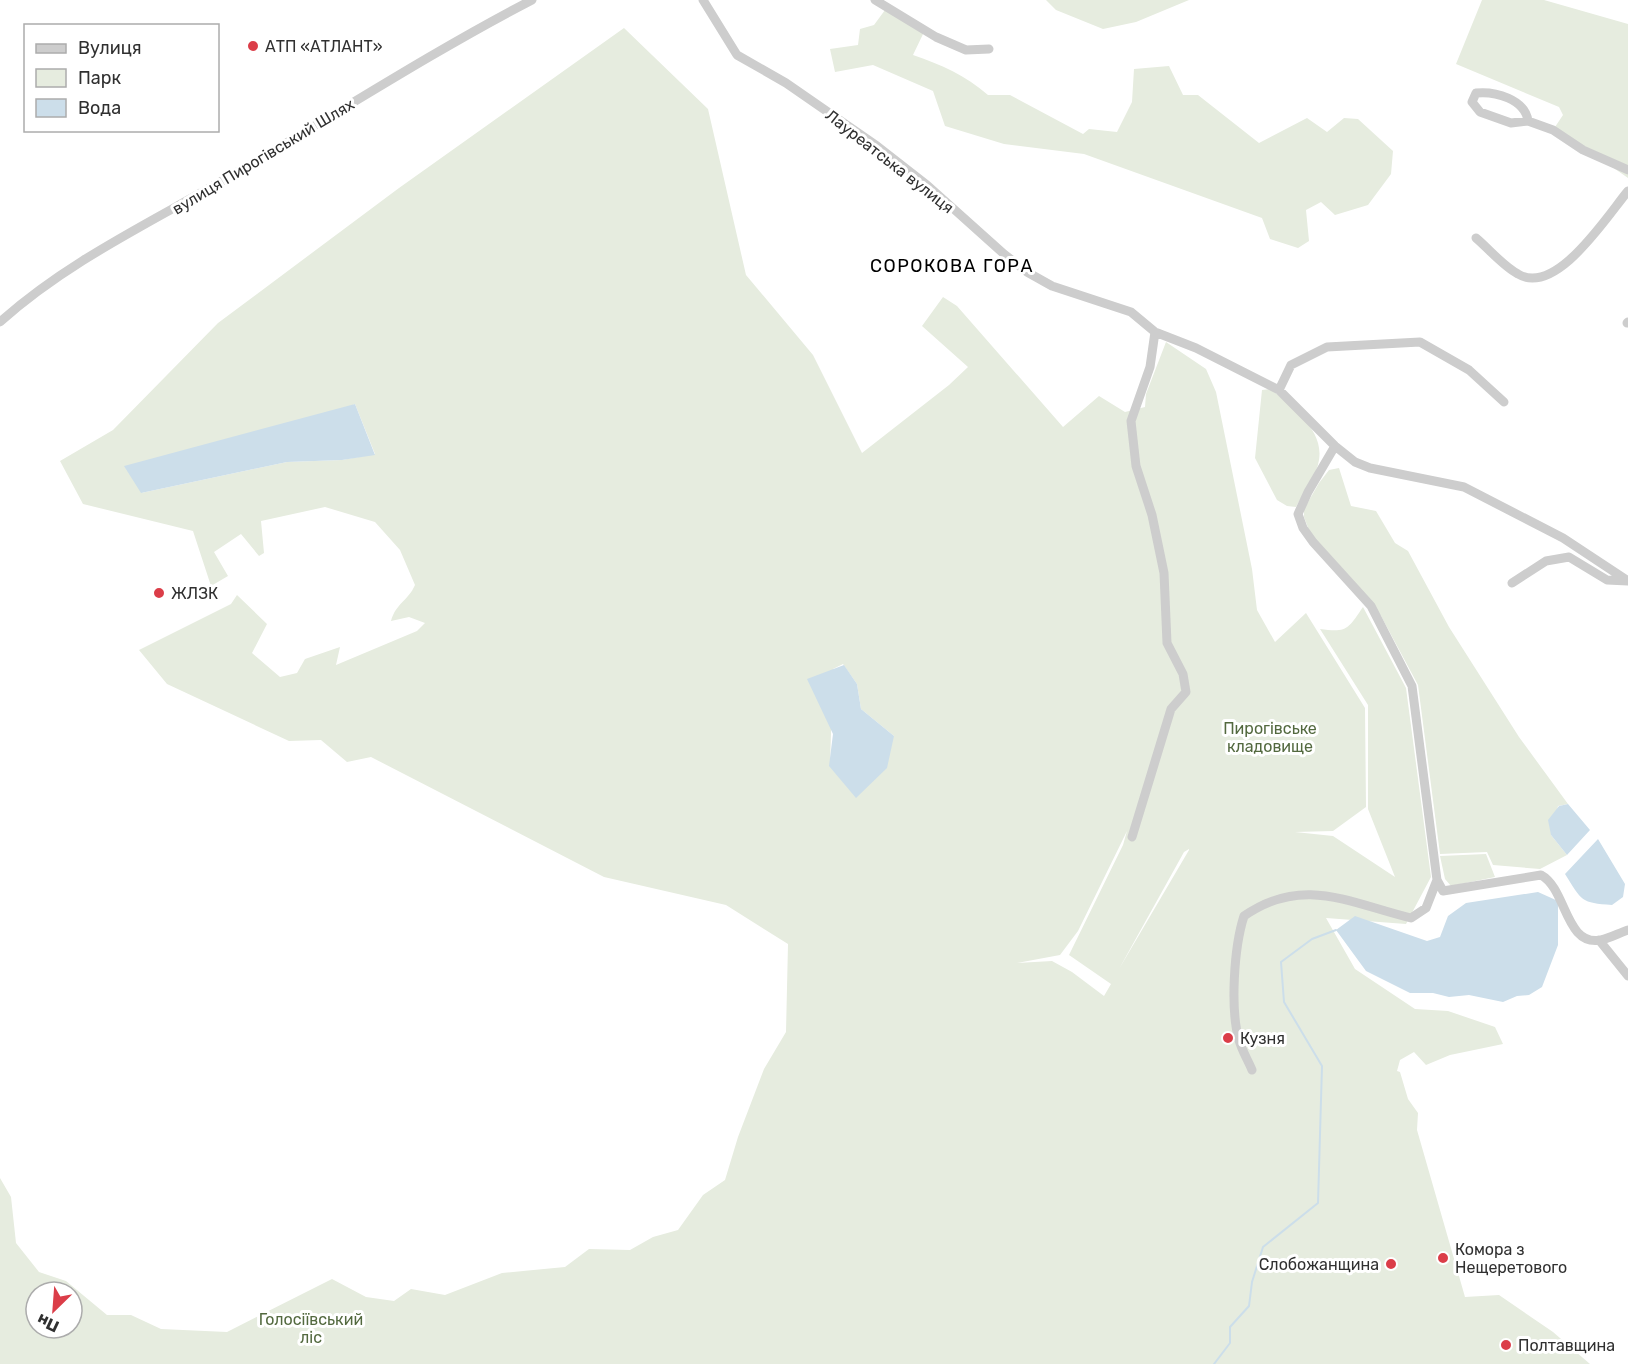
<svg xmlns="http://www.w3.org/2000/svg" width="1628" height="1364" font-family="Rubik,sans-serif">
  <rect width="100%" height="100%" fill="#fff"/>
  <path fill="#e6ecdf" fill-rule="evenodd" d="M1046 0H1189L1136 22 1103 29 1056 10Z
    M1482 0H1544L1628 24V178L1555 127 1563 115 1559 107 1456 64Z
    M885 10 924 32 913 55C942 65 965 75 988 95H1010L1083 134 1089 129 1117 132 1132 102 1134 69 1169 66 1183 95H1198L1259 143 1307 118 1327 132 1344 118 1358 119 1393 151 1391 174 1368 205 1335 215 1321 202 1306 210 1309 241 1298 248 1270 239 1262 218 1084 154 1004 144 945 126 933 91 873 65 835 72 830 49 858 45 860 29 874 25Z
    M624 28 708 109 746 275 813 355 862 453 949 385 968 367 922 326 943 297 957 306 1063 427 1099 396 1125 412 1145 407 1146 394 1166 342 1206 369 1216 392 1252 569 1257 610 1275 642 1306 613 1365 708 1366 807 1333 831 1295 832 1333 836 1395 877 1368 809V705L1320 629C1347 633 1348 629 1363 607L1406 688 1431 877 1406 924 1326 918 1355 969 1415 1009 1448 1011 1495 1027 1503 1044 1450 1055 1426 1065 1414 1052 1400 1060 1397 1071 1400 1072 1408 1099 1418 1113 1417 1130 1465 1297 1499 1295 1553 1332 1590 1364H0V1178L11 1197 16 1243 39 1272 66 1281 107 1315H131L161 1329 227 1332 332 1279 366 1297 394 1301 411 1289 445 1295 502 1273 565 1267 589 1249 630 1250 653 1237 678 1230 703 1195 725 1180 738 1137 764 1069 786 1032 788 944 726 905 604 877 371 757 347 762 321 740 289 741 167 684 139 650 231 604 237 595 267 624 252 653 280 677 297 673 305 659 340 647 336 665 417 631 425 623 409 617 391 621C396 603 408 601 415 585L400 550 375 522 325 507 261 521 264 553 259 556 241 534 214 552 228 576 211 586 193 531 83 504 60 461 113 430 218 323 399 188ZM355 404 375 454 342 460 287 462 141 493ZM843 664 857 684 861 709 894 736 830 766 833 669ZM1127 831 1123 845 1069 955 1111 984 1104 996 1072 972 1052 961 1017 963 1060 955 1078 931ZM1189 849V850L1119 969 1184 852ZM36 1292H72V1328H36Z
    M1271 389C1292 408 1324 429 1319 460 1317 475 1303 493 1296 507L1287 506 1277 500 1255 458 1262 390Z
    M1339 468 1351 506 1376 511 1395 543 1408 551 1449 627 1519 737 1568 804 1558 806 1551 835 1567 855 1540 869 1493 865 1487 852 1440 854 1418 685 1381 616 1352 579 1310 533 1304 517V509L1319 483 1329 470Z
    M1486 854 1495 877 1451 886 1445 879 1440 856Z"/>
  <path fill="#ccdeea" d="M355 404 375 455 342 460 287 462 141 493 124 466Z
    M844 665 857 684 861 709 894 736 887 768 856 798 829 766 833 734 807 679Z
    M1568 804 1590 830 1567 855 1551 835 1548 820 1559 806Z
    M1598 839 1625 884 1623 897 1612 905C1581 903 1582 901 1565 874Z
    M1538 892 1558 901V945L1542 987 1529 995 1517 996 1503 1002 1469 995 1449 997 1433 993H1410L1366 971 1336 930 1355 916 1427 941 1440 937 1448 916 1466 903Z"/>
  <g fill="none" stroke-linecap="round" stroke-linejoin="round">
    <path stroke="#ccdeea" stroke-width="2" d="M1214 1364 1230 1343V1327L1249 1306 1252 1282 1263 1247 1318 1203 1322 1066 1284 1002 1281 962 1312 939 1336 930"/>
    <path stroke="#cdcdcd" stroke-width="9" d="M703 0 737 55 786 83 877 146 927 185 1004 254 1027 272 1052 286 1131 312 1155 332 1196 348 1279 390 1335 446 1355 462 1370 468 1464 487 1563 538 1628 581
      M875 0 936 37 966 50 989 49
      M1528 121C1525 99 1495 91 1476 93L1472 102 1480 112 1511 123 1528 121 1553 130 1583 150 1628 170
      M1476 238C1489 249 1503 266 1518 274 1556 297 1607 216 1628 191
      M0 322C69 260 154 221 234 174 333 116 430 53 532 0
      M1627 323 1628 322
      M1279 390 1291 365 1327 347 1420 342 1469 370 1504 402
      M1512 583 1546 561 1569 557 1607 580 1628 581
      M1132 837 1171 709 1186 692 1183 674 1167 643 1164 573 1152 515 1136 466 1131 421 1150 367 1155 332
      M1437 880 1443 891 1541 875C1567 889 1565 947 1601 940 1610 938 1619 933 1628 930
      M1599 940 1628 976
      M1252 1070C1248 1060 1242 1051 1239 1040 1230 1009 1234 947 1244 916 1303 875 1349 903 1411 918L1426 908 1437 880 1412 686 1371 606 1313 542 1303 528 1298 514 1308 492 1335 446"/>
  </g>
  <g fill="#db3d48" stroke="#fff" stroke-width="2">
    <circle cx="253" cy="46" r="6"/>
    <circle cx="159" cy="593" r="6"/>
    <circle cx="1228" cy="1038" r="6"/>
    <circle cx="1443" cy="1258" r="6"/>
    <circle cx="1391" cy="1264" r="6"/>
    <circle cx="1506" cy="1345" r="6"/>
  </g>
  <g text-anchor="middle" stroke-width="6" stroke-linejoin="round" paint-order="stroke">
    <g font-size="16" fill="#303030" stroke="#fff" text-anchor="start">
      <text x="265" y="52">АТП «АТЛАНТ»</text>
      <text x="171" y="599">ЖЛЗК</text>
      <text x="1240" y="1044">Кузня</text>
      <text x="1455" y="1255">Комора з<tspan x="1455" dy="18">Нещеретового</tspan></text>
      <text x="1379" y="1270" text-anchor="end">Слобожанщина</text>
      <text x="1518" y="1351">Полтавщина</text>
    </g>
    <g font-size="16" fill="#303030" stroke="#fff">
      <text transform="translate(263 156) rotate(-31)" y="6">вулиця Пирогівський Шлях</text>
      <text transform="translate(890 161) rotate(38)" y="6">Лауреатська вулиця</text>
    </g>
    <g font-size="16" fill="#53693f" stroke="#fff">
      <text x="1270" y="734">Пирогівське<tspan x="1270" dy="18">кладовище</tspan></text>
      <text x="311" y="1325">Голосіївський<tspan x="311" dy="18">ліс</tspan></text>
    </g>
    <g font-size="18" letter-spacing="1.5" fill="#000" stroke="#fff">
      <text x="952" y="272">СОРОКОВА ГОРА</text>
    </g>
  </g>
  <rect x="24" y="24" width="195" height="108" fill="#ffffff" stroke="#acacac" stroke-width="1.5"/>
  <rect x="36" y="44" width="30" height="9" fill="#cdcdcd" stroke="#acacac" stroke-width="1.5"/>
  <text x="78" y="54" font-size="18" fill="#303030">Вулиця</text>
  <rect x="36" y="69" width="30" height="18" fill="#e6ecdf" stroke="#acacac" stroke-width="1.5"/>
  <text x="78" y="84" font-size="18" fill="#303030">Парк</text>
  <rect x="36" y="99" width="30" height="18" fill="#ccdeea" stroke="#acacac" stroke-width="1.5"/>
  <text x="78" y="114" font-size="18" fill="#303030">Вода</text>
  <g transform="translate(54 1310) rotate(205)"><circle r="28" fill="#ffffff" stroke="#acacac" stroke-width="1.5"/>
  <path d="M0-4.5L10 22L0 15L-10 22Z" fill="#db3d48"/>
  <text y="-9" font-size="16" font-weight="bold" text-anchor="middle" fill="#303030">Пн</text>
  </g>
</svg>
